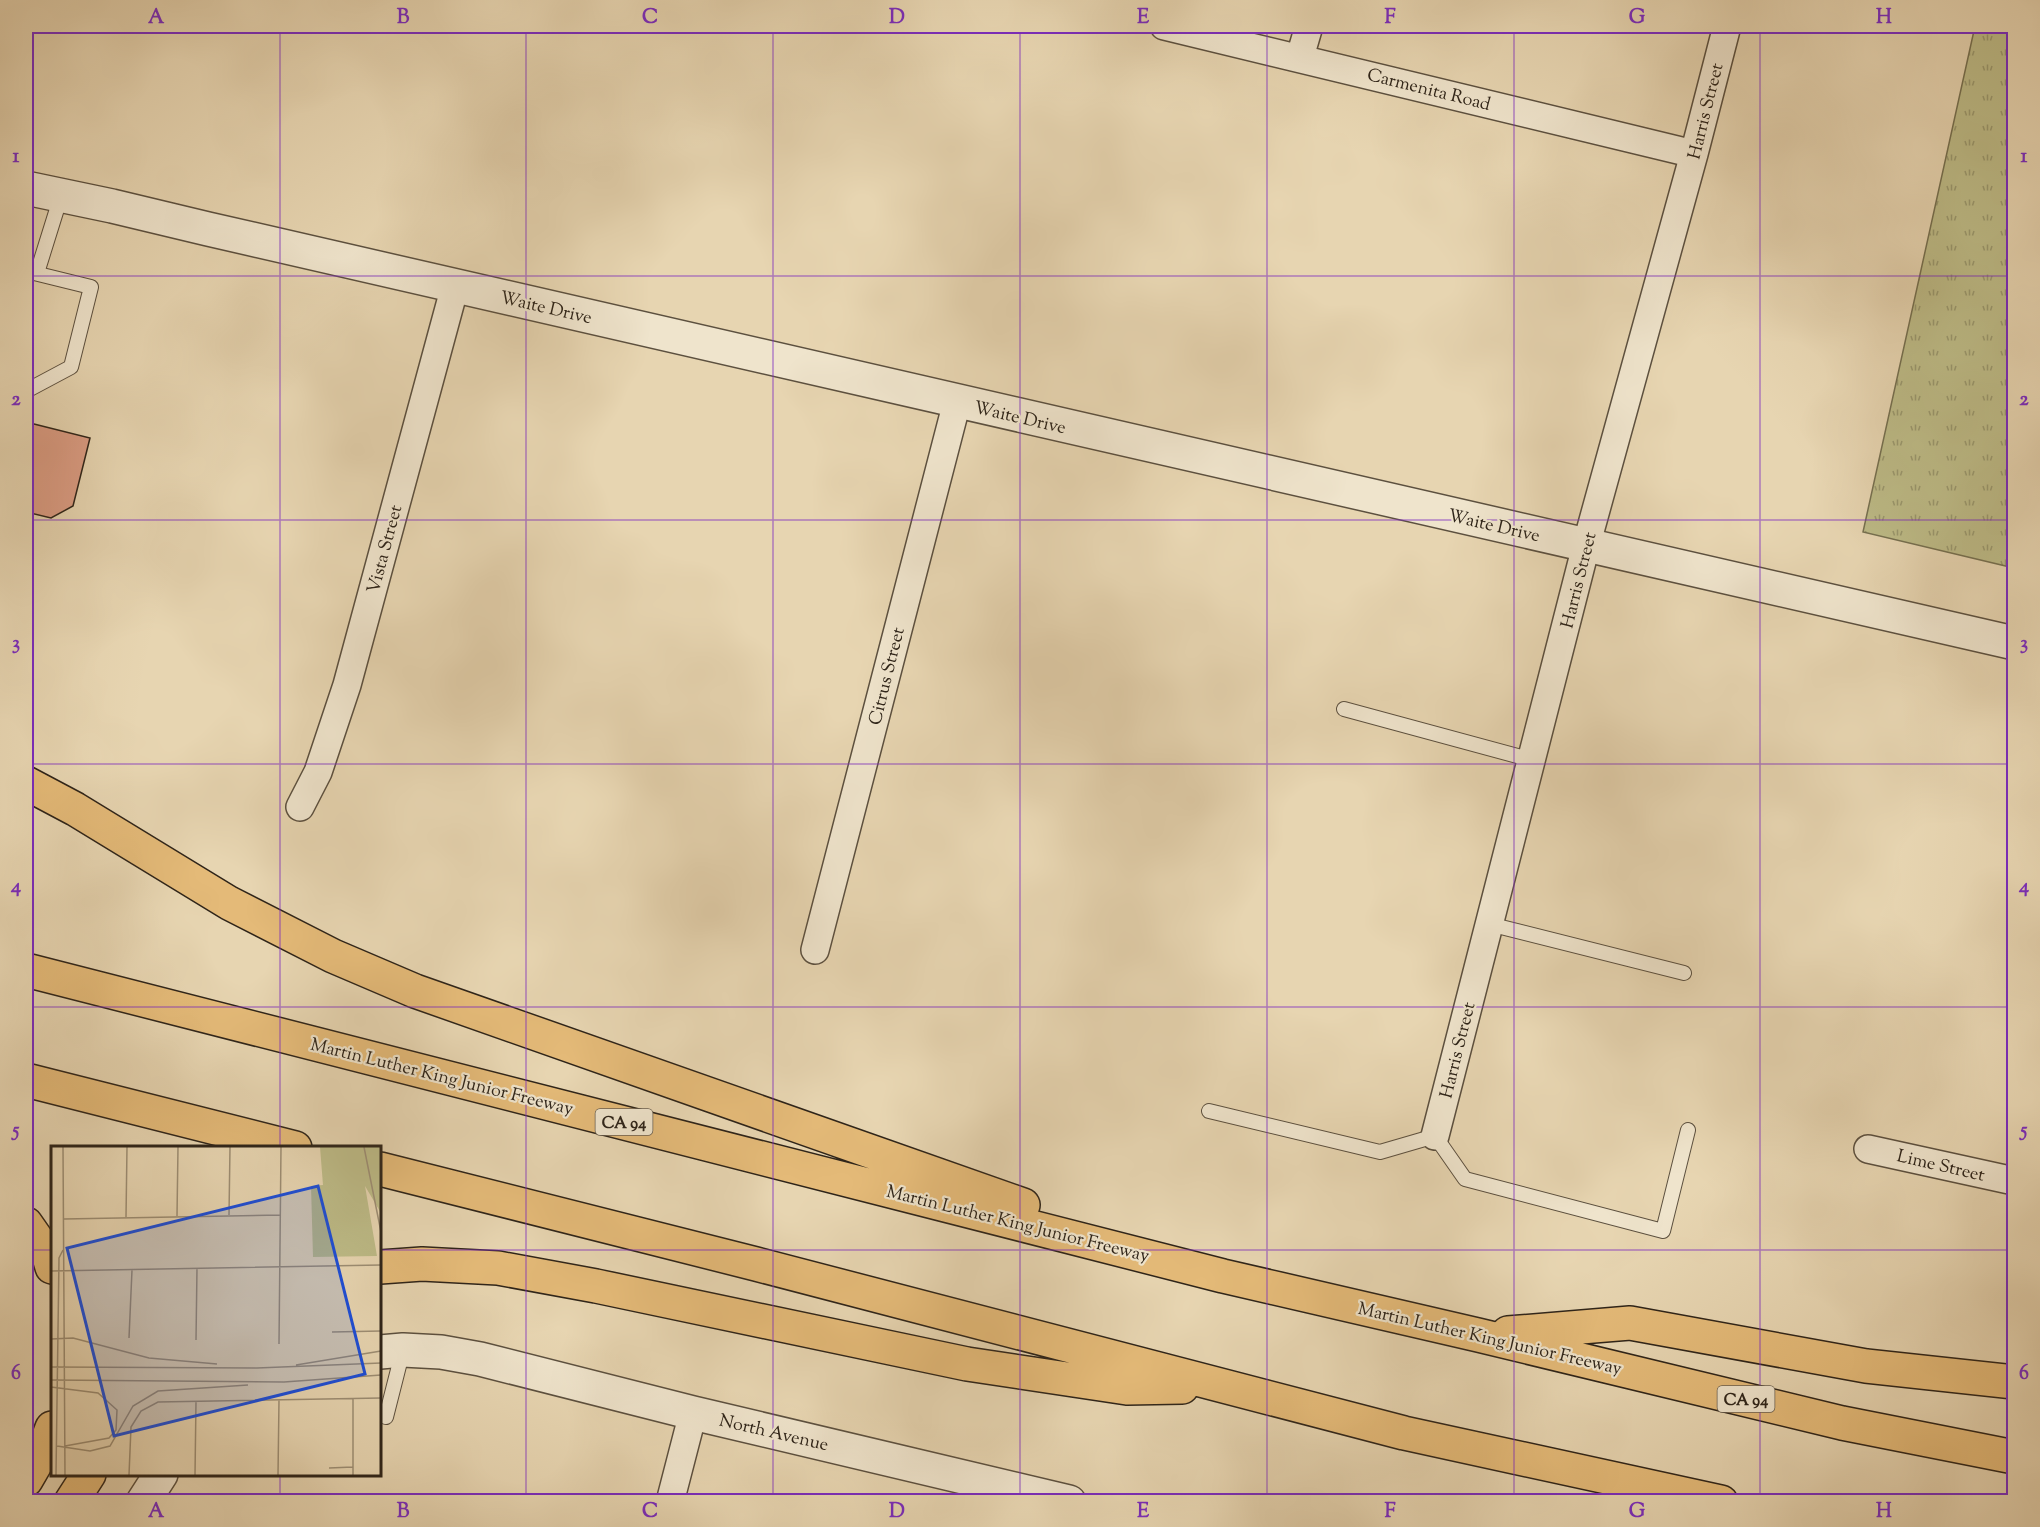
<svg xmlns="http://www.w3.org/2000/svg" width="2040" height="1527" font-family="'Sorts Mill Goudy',serif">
  <defs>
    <pattern id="grass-tufts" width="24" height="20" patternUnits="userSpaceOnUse" patternTransform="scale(1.5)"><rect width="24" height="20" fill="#bdbb87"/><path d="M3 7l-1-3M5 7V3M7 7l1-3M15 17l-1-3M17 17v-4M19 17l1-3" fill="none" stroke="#9a986e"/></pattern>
  </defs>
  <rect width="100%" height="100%" fill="#e7d5b1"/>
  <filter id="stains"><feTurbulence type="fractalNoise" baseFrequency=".00333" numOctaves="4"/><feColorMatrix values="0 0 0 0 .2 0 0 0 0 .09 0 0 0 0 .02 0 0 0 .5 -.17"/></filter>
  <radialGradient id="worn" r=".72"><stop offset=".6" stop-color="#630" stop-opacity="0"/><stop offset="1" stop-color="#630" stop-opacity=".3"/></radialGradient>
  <path fill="url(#grass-tufts)" stroke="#767050" stroke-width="1.5" d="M1975 26H2014V568L1863 532Z"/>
  <path fill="#db9c83" stroke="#2e2419" stroke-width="1.5" d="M26 422 90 438 73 506 51 518 26 512Z"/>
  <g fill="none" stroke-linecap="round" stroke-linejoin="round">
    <defs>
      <path id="service" d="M26 271 91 287 71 367 26 391
        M37 273 61 196
        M1344 709 1532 760
        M1489 924 1684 973
        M1209 1111 1380 1152 1435 1136 1465 1179 1663 1231 1688 1130
        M380 1415 386 1417 403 1350"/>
      <path id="minor" d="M1164 26 1694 154
        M1300 57 1309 26
        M300 807 318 772 347 685 455 286
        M815 950 957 402
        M1435 1136 1586 546 1694 154 1727 26
        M1868 1149 2014 1181
        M670 1502 693 1413"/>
      <path id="tertiary" d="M26 188 112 206 208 229 2014 643
        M380 1352 403 1350 441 1352 480 1359 693 1413 1069 1502
        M143 1502 161 1474"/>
      <path id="motorway" d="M26 783 75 809 229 903 333 956 415 991 1023 1205
        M26 970 1223 1276 1478 1335 1842 1423 2014 1457
        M26 1080 295 1148
        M380 1169 756 1264 1404 1433 1721 1502
        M26 1224 49 1257 52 1267
        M380 1267 422 1264 498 1268 596 1286 967 1364 1127 1388 1182 1387
        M1508 1333 1630 1323 1866 1366 2014 1382
        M26 1480 44 1449 52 1428
        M71 1502 89 1474"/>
    </defs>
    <use href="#service" stroke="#5c503f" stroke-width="16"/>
    <use href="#minor" stroke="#5c503f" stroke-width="30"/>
    <use href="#tertiary" stroke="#5c503f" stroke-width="36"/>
    <use href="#motorway" stroke="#2e2419" stroke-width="36"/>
    <use href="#service" stroke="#efe4cc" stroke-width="14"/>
    <use href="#minor" stroke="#efe4cc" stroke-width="27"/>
    <use href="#tertiary" stroke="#efe4cc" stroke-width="33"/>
    <use href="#motorway" stroke="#e4ba78" stroke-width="33"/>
  </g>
  <path fill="none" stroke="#7b2cbf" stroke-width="1.5" stroke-opacity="0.55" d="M280 26V1148M526 26V1502M773 26V1502M1020 26V1502M1267 26V1502M1514 26V1502M1760 26V1502M26 276H2014M26 520H2014M26 764H2014M26 1007H2014M26 1250H52M380 1250H2014M280 1474V1502"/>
  <g text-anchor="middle" stroke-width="4.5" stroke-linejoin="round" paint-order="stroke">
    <g fill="#efe4cc" stroke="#685e4f" stroke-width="1.5">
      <rect x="595.5" y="1109" width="57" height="26" rx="4.5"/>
      <rect x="1717.5" y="1386" width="57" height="26" rx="4.5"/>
    </g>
    <g font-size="16" font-weight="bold" fill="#2e2419">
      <text x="624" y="1128">CA 94</text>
      <text x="1746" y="1405">CA 94</text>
    </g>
    <g font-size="18" fill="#2e2419" stroke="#efe4cc">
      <text transform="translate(1429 89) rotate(14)" y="6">Carmenita Road</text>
      <text transform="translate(1705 111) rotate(-76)" y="6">Harris Street</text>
      <text transform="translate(546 307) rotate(13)" y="6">Waite Drive</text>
      <text transform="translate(1020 417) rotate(13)" y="6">Waite Drive</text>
      <text transform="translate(1494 525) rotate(13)" y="6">Waite Drive</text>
      <text transform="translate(384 549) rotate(-75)" y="6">Vista Street</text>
      <text transform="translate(1578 580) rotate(-76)" y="6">Harris Street</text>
      <text transform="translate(886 676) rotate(-76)" y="6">Citrus Street</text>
      <text transform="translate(1457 1050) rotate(-76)" y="6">Harris Street</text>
      <text transform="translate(442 1076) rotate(14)" y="6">Martin Luther King Junior Freeway</text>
      <text transform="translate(1941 1165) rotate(13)" y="6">Lime Street</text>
      <text transform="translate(1018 1223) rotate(14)" y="6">Martin Luther King Junior Freeway</text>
      <text transform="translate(1490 1338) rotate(13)" y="6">Martin Luther King Junior Freeway</text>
      <text transform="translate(774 1432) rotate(13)" y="6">North Avenue</text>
    </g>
  </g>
  <g transform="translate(51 1146)">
    <rect width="330" height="330" fill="#e7d5b1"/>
    <path d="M269 1H330V67L314 40 326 110 262 111 260 40 272 39Z" fill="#bdbb87"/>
    <path fill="none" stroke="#9d8e74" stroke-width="1.5" d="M12 1 14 329M313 1 330 86M178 69 179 1M126 70 127 1M75 71 76 1M13 73 229 69M0 125 330 119M281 186 330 185M78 192 81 124M0 193 22 192 98 212 166 218M145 194 146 122M228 198 230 1M245 219 330 205M0 221 206 222 330 217M0 234 233 236 330 229M0 241 47 247 66 264 65 284 58 292 14 300M6 300 39 305 59 300 82 260 107 245 197 239M278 322 302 321M5 329 8 112 12 104M78 329 80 281 90 265 107 256 330 252M144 329 145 255M227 329 228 254M302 329V253"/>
    <path fill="#1d4ed8" fill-opacity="0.15" stroke="#1d4ed8" stroke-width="3" d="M267 40 314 228 63 290 16 102Z"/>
    <rect width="330" height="330" fill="none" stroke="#2e2419" stroke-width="3"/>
  </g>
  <rect width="2040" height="1527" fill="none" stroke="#e7d5b1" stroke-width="66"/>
  <rect x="33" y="33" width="1974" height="1461" fill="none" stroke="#7b2cbf" stroke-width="2"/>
  <g font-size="20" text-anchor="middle" font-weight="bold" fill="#7b2cbf">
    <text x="156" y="23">A</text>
    <text x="403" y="23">B</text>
    <text x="650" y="23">C</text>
    <text x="897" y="23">D</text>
    <text x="1143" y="23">E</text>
    <text x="1390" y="23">F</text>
    <text x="1637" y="23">G</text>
    <text x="1884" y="23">H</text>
    <text x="16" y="162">1</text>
    <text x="2024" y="162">1</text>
    <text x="16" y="405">2</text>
    <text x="2024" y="405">2</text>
    <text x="16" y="649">3</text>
    <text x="2024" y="649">3</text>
    <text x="16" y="892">4</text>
    <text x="2024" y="892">4</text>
    <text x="16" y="1136">5</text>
    <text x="2024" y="1136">5</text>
    <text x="16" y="1379">6</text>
    <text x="2024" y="1379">6</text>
    <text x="156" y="1517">A</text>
    <text x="403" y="1517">B</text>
    <text x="650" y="1517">C</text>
    <text x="897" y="1517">D</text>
    <text x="1143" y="1517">E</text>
    <text x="1390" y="1517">F</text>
    <text x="1637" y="1517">G</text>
    <text x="1884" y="1517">H</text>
  </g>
  <rect width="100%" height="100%" filter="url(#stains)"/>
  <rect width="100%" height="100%" fill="url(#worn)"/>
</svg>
